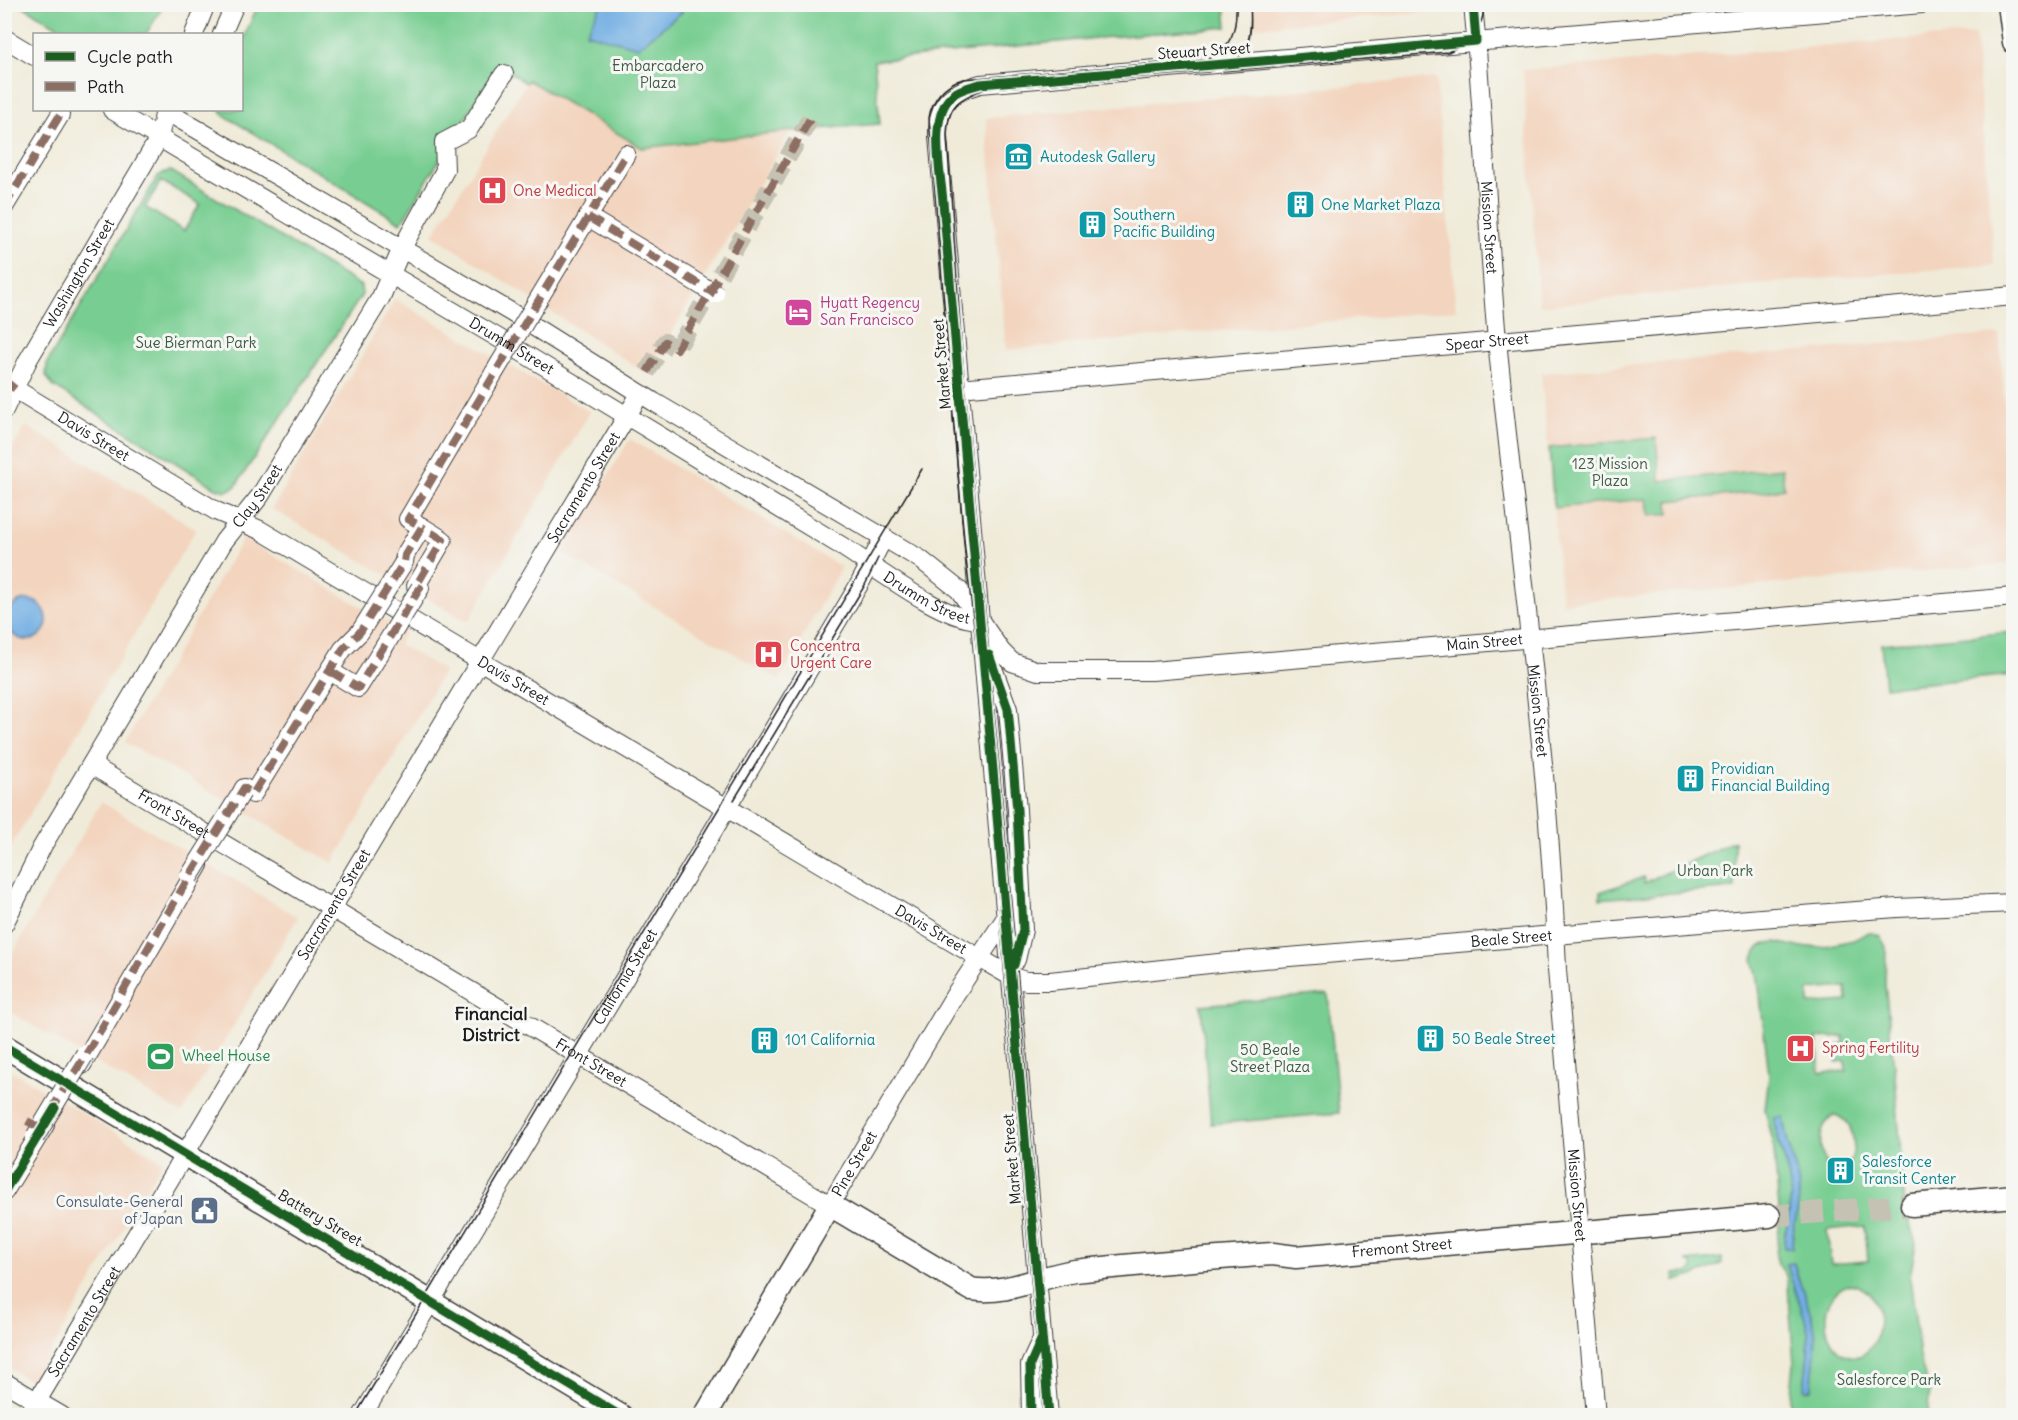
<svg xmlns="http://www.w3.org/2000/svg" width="2018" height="1420" font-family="Delius,sans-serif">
  <rect width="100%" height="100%" fill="#f6f6f2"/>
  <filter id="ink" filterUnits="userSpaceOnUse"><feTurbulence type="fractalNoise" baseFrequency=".0167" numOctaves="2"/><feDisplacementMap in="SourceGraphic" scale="12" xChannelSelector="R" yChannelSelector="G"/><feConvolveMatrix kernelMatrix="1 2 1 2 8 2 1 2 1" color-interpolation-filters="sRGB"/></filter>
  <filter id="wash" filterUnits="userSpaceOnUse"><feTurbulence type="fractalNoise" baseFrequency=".008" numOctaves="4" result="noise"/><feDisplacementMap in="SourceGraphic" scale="24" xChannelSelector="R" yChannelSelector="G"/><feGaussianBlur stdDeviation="1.35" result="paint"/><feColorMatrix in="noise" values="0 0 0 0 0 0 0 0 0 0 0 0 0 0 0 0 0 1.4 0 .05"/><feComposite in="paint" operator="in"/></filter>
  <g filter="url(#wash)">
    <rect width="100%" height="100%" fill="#f0ebd9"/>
    <path fill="#f3d4be" d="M1254 5H1542L1438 11 1255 27Z
      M1975 34 1994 265 1794 281 1539 306 1523 70Z
      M1436 78 1456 310 1006 350 986 118Z
      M528 80 642 148 791 131 647 374 433 235Z
      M395 299 590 412 468 622 272 509Z
      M1999 334 2013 499V563L1562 603 1541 373Z
      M26 426 196 529 5 857 4 462Z
      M630 439 841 567 779 680 561 552Z
      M243 538 405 632 399 644 444 671 333 863 125 742Z
      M101 802 298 917 182 1113 5 1009V966Z
      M4 1066 163 1161 33 1382 5 1366Z"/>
    <path fill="#78ce92" stroke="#4a7557" stroke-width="1.5" fill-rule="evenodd" d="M1225 4 1227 27 1087 39 874 61 880 124 791 131 642 148 528 80 526 83 498 65 401 223 225 116 220 110H242V42L258 5Z
      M21 5H164L146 34H70Z
      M171 171 361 286 362 295 235 487 226 491 216 488 53 386 46 376 47 363 158 176 165 172ZM161 181 200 204 184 231 145 207Z
      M1656 438 1660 481 1782 468 1784 488 1772 491 1668 501 1669 514 1649 516 1647 499 1554 508 1549 448Z
      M2013 632V675L1885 687 1881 644Z
      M1734 841 1735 888 1600 899V892L1644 877V883Z
      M1867 933H1873L1880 936 1886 947 1885 985 1895 1076 1905 1210 1916 1243 1910 1277 1921 1364 1930 1390 1927 1415 1793 1416 1790 1401 1794 1364 1788 1286 1786 1275 1778 1264 1776 1256 1780 1219 1773 1141 1765 1110 1769 1075 1758 979 1753 959 1756 951 1761 946 1768 943 1775 942 1798 947H1821L1854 940ZM1846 987 1847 1001 1809 1004V990ZM1843 1036 1844 1045 1835 1046 1837 1062 1845 1061 1846 1071 1820 1073 1817 1038ZM1835 1115C1859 1119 1860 1171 1837 1169 1816 1166 1815 1123 1835 1115ZM1865 1226 1868 1261 1831 1264 1827 1230ZM1850 1284C1897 1291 1880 1372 1844 1354 1836 1350 1830 1341 1828 1333 1822 1312 1829 1291 1850 1284Z
      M1328 994 1339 1113 1211 1124 1201 1005Z
      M1722 1258V1263L1719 1265 1696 1275 1675 1281 1674 1274 1688 1273 1693 1269 1692 1264 1686 1262Z"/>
    <path fill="#72aee3" stroke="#476580" stroke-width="1.5" d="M601 5V4L683 5 682 12 638 47 586 33Z
      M7 620a20 20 0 1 1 40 0a20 20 0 1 1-40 0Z
      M1783 1117C1785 1141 1796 1162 1799 1186 1801 1207 1792 1227 1792 1248H1784C1784 1228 1793 1208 1790 1187 1788 1163 1776 1142 1774 1118Z
      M1794 1263C1799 1286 1812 1308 1815 1332 1817 1351 1812 1370 1812 1389L1804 1390C1805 1371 1810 1351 1808 1332 1804 1309 1792 1287 1787 1264Z"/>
  </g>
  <g filter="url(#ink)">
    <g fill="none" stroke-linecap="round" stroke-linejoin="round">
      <path stroke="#c6c2b3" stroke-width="18" stroke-dasharray="18 9" stroke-linecap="butt" d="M647 372 665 342 677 349 810 119"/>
      <path stroke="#c6c2b3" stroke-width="22" stroke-dasharray="22 11" stroke-linecap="butt" d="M1769 1216 1912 1205"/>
      <defs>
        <g id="minor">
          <path id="s1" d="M1473 4C1484 116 1487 228 1497 340 1518 550 1549 759 1557 970L1596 1416"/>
          <path d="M194 34 206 4"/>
          <path d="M222 34 235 4"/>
          <path d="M4 38 34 56"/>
          <path id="s2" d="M112 110 500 339 840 545C869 563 948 624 979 619"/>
          <path id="s3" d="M164 110 509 311 654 402 920 559 959 590 1001 651 1012 662 1038 671H1152L2014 597"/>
          <path d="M4 207 60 115"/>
          <path d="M588 217 673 268"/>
          <path d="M541 295 626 154"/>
          <path id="s4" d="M4 380 15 389 216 511 260 530 957 945 1012 977 1026 981H1050L1228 962 1761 918 1897 908 2014 903"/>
          <path id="s5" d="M959 388 2014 296"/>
          <path id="s6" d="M4 410 28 360 159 138 165 110"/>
          <path d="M404 562 405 555 422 527 408 519 494 373"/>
          <path d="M420 588 416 586 443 540 422 527"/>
          <path d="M990 660 1008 709 1017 810 1023 930 1016 960"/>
          <path d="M330 671 358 688 384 647"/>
          <path id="s7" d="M91 765 830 1205 956 993 1007 916"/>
          <path d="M242 792 244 788 253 794 343 649 360 632"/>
          <path id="s8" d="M4 924 42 847 224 541 260 496 381 297 402 248 445 170 444 142 469 129 504 74"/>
          <path d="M82 1065 199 865"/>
          <path d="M4 1192 45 1125"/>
          <path d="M4 1382 62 1416"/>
          <path id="s9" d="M28 1416 640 394"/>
          <path id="s10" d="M362 1416 713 831 860 583 884 537"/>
          <path d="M1031 1416 1030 1365 1042 1339"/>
          <path d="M1049 1416 938 137C937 103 950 93 980 84L1922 4"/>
        </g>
        <g id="major">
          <path d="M2009 4 2014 42"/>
          <path d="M4 1046 621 1416"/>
          <path d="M1912 1205 2014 1196"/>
          <path id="s11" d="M705 1416 830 1205 971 1289C1008 1295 1040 1276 1075 1271 1141 1263 1208 1259 1273 1254L1296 1257 1769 1216"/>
        </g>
      </defs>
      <use href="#minor" stroke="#3c3b38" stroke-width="20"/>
      <use href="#major" stroke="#3c3b38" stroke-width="25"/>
      <use href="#minor" stroke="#fff" stroke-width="18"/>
      <use href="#major" stroke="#fff" stroke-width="22"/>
      <path stroke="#1c1c1c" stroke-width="1.5" d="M1223 71 1448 52C1468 44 1486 28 1483 4
        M734 800 865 585 878 558
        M355 1416 922 469
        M1043 1416 1007 1006 984 712 965 550 954 427 929 118C932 99 944 84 963 79L1208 59C1232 48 1237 29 1236 4
        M1054 1416 1022 1024 962 351 947 138C947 107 956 99 985 89L1208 72C1248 61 1253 44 1250 4"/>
      <defs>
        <path id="minor-bridge" d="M673 268 715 294
          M494 373 541 295
          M360 632 404 562
          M384 647 420 588
          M189 877 242 792
          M35 1137 85 1054"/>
      </defs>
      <use href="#minor-bridge" stroke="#3c3b38" stroke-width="20" stroke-linecap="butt"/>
      <use href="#minor-bridge" stroke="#fff" stroke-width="18"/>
      <path stroke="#8d6e63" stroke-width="8" stroke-dasharray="15 8" stroke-linecap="butt" d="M4 207 60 115
        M588 217 715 294
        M647 372 665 342 677 349 810 119
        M4 380 15 389
        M330 671 358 688 420 588 416 586 443 540 422 527
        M50 1112 92 1045 189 877 244 788 253 794 343 649 360 632 404 562 405 555 422 527 408 519 626 154
        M27 1121 40 1128"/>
      <defs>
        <path id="cycleway" d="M989 655 1008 709 1017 810 1023 930 1014 965
          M4 1046 621 1416
          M4 1192 55 1108
          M1031 1416 1030 1365 1041 1340
          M1049 1416C1015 1011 978 607 943 202 941 173 927 114 954 94 962 88 971 87 980 84L1262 61 1476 41 1473 4"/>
      </defs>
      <use href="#cycleway" stroke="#f6f6f2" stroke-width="13"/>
      <use href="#cycleway" stroke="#1b5e20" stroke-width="9"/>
    </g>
  </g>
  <defs>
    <symbol id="museum-square" viewBox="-11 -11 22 22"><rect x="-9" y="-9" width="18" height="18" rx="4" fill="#0f9aa8" stroke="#f6f6f2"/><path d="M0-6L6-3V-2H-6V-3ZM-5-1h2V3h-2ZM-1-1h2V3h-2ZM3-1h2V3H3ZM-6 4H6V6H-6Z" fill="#fff"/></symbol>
    <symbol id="hospital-square" viewBox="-11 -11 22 22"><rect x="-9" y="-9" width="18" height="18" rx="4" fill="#e0444e" stroke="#f6f6f2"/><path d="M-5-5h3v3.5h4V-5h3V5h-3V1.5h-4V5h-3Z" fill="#fff"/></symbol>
    <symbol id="building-square" viewBox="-11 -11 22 22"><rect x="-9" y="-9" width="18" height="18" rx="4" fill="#0f9aa8" stroke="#f6f6f2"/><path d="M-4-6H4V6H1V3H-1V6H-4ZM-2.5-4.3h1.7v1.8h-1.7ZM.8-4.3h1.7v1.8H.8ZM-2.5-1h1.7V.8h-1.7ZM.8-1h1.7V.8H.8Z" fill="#fff"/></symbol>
    <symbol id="hotel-square" viewBox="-11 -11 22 22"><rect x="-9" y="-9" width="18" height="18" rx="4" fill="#d1479c" stroke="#f6f6f2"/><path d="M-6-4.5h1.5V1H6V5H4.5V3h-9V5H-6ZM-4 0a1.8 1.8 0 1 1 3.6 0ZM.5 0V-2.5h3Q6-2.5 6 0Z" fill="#fff"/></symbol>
    <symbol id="stadium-square" viewBox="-11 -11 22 22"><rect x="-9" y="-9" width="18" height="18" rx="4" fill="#2e9e5b" stroke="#f6f6f2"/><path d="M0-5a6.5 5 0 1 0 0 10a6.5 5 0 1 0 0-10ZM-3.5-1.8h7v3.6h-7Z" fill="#fff"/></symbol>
    <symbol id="civic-square" viewBox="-11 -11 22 22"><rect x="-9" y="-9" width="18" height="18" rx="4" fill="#5c6f8a" stroke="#f6f6f2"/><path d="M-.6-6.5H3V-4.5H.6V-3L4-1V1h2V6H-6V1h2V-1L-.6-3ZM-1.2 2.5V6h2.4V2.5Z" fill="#fff"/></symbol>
  </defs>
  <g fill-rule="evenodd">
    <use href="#museum-square" x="1002" y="140" width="33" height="33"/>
    <use href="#hospital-square" x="476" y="174" width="33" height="33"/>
    <use href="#building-square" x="1284" y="188" width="33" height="33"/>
    <use href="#building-square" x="1076" y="208" width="33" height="33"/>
    <use href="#hotel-square" x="782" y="296" width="33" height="33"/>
    <use href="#hospital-square" x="752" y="638" width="33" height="33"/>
    <use href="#building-square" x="1674" y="762" width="33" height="33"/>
    <use href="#building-square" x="1414" y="1022" width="33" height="33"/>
    <use href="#building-square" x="748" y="1024" width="33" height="33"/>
    <use href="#hospital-square" x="1784" y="1032" width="33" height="33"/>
    <use href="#stadium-square" x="144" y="1040" width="33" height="33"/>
    <use href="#building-square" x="1824" y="1154" width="33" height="33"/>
    <use href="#civic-square" x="188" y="1194" width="33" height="33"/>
  </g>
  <g text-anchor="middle" stroke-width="6" stroke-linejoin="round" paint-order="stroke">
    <g font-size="15" fill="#1c1c1c" stroke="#f6f6f2">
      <text transform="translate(1204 51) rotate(-4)" y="5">Steuart Street</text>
      <text dy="5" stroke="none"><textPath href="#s1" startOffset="224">Mission Street</textPath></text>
      <text dy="5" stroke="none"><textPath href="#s6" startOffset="156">Washington Street</textPath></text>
      <text dy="5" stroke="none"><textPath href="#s5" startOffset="530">Spear Street</textPath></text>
      <text dy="5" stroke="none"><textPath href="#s2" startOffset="464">Drumm Street</textPath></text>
      <text transform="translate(942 364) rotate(-95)" y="5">Market Street</text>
      <text dy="5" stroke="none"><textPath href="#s4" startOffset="106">Davis Street</textPath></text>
      <text dy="5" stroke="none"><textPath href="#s9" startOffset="1082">Sacramento Street</textPath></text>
      <text dy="5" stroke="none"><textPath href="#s8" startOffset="498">Clay Street</textPath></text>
      <text dy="5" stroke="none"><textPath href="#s2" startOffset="950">Drumm Street</textPath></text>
      <text dy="5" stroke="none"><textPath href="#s3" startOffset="1494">Main Street</textPath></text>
      <text dy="5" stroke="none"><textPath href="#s4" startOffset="592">Davis Street</textPath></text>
      <text dy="5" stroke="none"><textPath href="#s1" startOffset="710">Mission Street</textPath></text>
      <text dy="5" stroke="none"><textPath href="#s7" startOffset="96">Front Street</textPath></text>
      <text dy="5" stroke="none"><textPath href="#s9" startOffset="596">Sacramento Street</textPath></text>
      <text dy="5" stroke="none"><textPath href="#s4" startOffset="1078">Davis Street</textPath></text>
      <text dy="5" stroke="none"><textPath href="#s4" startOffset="1674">Beale Street</textPath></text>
      <text dy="5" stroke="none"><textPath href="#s10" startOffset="512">California Street</textPath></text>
      <text dy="5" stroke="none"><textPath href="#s7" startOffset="582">Front Street</textPath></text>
      <text transform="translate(1012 1159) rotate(-95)" y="5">Market Street</text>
      <text dy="5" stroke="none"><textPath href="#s7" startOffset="908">Pine Street</textPath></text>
      <text dy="5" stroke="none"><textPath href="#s1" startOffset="1196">Mission Street</textPath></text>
      <text transform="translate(320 1218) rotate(31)" y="5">Battery Street</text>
      <text dy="5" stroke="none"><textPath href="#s11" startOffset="844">Fremont Street</textPath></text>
      <text dy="5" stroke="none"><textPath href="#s9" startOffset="110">Sacramento Street</textPath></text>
    </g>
    <g font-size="15" fill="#3c5a45" stroke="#f6f6f2">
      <text x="658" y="71">Embarcadero<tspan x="658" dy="17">Plaza</tspan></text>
      <text x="196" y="348">Sue Bierman Park</text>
      <text x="1610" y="469">123 Mission<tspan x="1610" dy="17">Plaza</tspan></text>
      <text x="1715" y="876">Urban Park</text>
      <text x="1270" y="1055">50 Beale<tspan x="1270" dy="17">Street Plaza</tspan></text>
      <text x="1889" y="1385">Salesforce Park</text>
    </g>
    <g font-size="15" fill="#0d838f" stroke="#f6f6f2" text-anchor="start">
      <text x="1040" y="162">Autodesk Gallery</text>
      <text x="1321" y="210">One Market Plaza</text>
      <text x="1113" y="220">Southern<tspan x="1113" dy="17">Pacific Building</tspan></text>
      <text x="1711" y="774">Providian<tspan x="1711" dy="17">Financial Building</tspan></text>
      <text x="1452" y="1044">50 Beale Street</text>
      <text x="785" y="1045">101 California</text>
      <text x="1862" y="1167">Salesforce<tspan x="1862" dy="17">Transit Center</tspan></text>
    </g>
    <g font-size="15" fill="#be3a42" stroke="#f6f6f2" text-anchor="start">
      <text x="513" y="196">One Medical</text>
      <text x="790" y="651">Concentra<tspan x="790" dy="17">Urgent Care</tspan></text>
      <text x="1822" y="1053">Spring Fertility</text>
    </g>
    <g font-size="15" fill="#b23c85" stroke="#f6f6f2" text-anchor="start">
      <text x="820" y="308">Hyatt Regency<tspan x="820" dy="17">San Francisco</tspan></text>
    </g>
    <g font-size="15" fill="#27864d" stroke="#f6f6f2" text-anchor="start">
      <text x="182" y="1061">Wheel House</text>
    </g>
    <g font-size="15" fill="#4e5e75" stroke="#f6f6f2" text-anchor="end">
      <text x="183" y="1207">Consulate-General<tspan x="183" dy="17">of Japan</tspan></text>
    </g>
    <g font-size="18" font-weight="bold" fill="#1c1c1c" stroke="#f6f6f2">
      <text x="491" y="1020">Financial<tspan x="491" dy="21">District</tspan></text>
    </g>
  </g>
  <rect width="2018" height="1420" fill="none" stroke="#f6f6f2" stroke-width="24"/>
  <rect x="33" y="33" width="210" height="78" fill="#f6f6f2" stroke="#9f9f9c" stroke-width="1.5"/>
  <rect x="45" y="52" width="30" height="9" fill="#1b5e20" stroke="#9f9f9c" stroke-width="1.5"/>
  <text x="87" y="63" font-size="18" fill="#1c1c1c">Cycle path</text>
  <rect x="45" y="82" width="30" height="9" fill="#8d6e63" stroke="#9f9f9c" stroke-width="1.5"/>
  <text x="87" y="93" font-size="18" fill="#1c1c1c">Path</text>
</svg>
